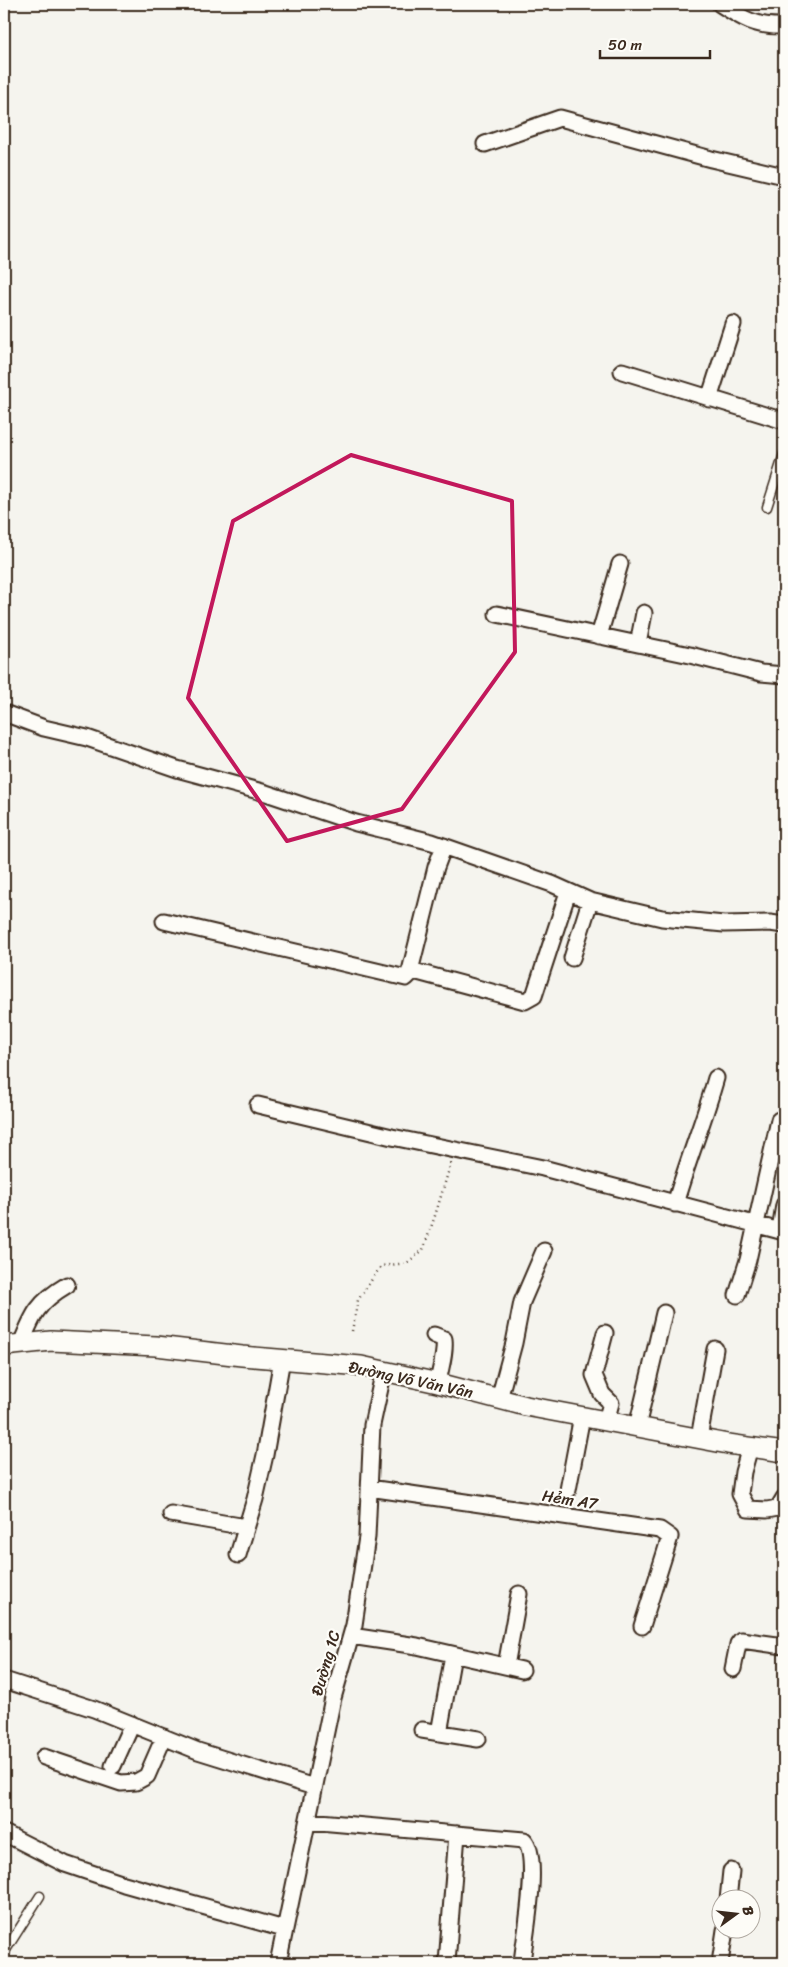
<svg xmlns="http://www.w3.org/2000/svg" width="788" height="1967" font-family="Sriracha,sans-serif">
  <rect width="100%" height="100%" fill="#f5f4ee"/>
  <filter id="ink" filterUnits="userSpaceOnUse"><feTurbulence type="fractalNoise" baseFrequency=".02" numOctaves="2"/><feDisplacementMap in="SourceGraphic" scale="10" xChannelSelector="R" yChannelSelector="G"/><feConvolveMatrix kernelMatrix="1 2 1 2 8 2 1 2 1" color-interpolation-filters="sRGB"/></filter>
  <g filter="url(#ink)">
    <g fill="none" stroke-linecap="round" stroke-linejoin="round">
      <defs>
        <path id="service" d="M767 507 784 454
          M4 1953 40 1896"/>
        <path id="minor" d="M720 4C743 19 756 27 784 26
          M485 144 560 118 711 159 784 176
          M622 371 784 421
          M709 399 733 324
          M644 613 638 644 690 655 761 673 784 675
          M497 614 638 644
          M599 636 620 564
          M4 713 44 728 87 738 177 769 266 793 356 823 432 842 552 884 590 901 662 918 724 924 770 923 784 925
          M164 921 406 978 409 975 436 867 444 846
          M572 958 590 901
          M410 970 525 1001 534 996 568 892
          M258 1105 392 1137 543 1168 784 1232
          M675 1204C687 1162 704 1121 716 1078
          M780 1230 784 1205
          M737 1295 748 1260 779 1120
          M605 1333 594 1375 602 1394 611 1403 606 1421
          M434 1335 444 1339C446 1354 440 1368 438 1383
          M21 1344C33 1314 38 1302 67 1285
          M499 1399 514 1343 522 1302 544 1251
          M637 1427 664 1313
          M699 1438 715 1349
          M750 1447 743 1472 740 1494 748 1509 767 1510 778 1508 784 1498
          M369 1488 660 1530 670 1537 642 1626
          M568 1490 582 1416
          M171 1514 246 1527
          M238 1555 255 1499 265 1455 282 1359
          M351 1636 417 1646 522 1670
          M506 1666 519 1594
          M733 1669 738 1644 741 1640 784 1646
          M4 1680 94 1709 198 1751 314 1787
          M422 1730 478 1739
          M439 1733 453 1655
          M44 1757 121 1783 136 1782 147 1776 164 1737
          M113 1766 132 1724
          M308 1821 524 1840C541 1856 524 1939 522 1963
          M4 1833 65 1864 124 1884 284 1929
          M728 1900 731 1871
          M278 1963 333 1698 354 1625 367 1537 372 1425 384 1370
          M447 1963 457 1834
          M720 1963 725 1930"/>
        <path id="tertiary" d="M4 1346 51 1341 156 1346 242 1356 361 1366 438 1383 526 1406 728 1444 784 1452"/>
      </defs>
      <use href="#service" stroke="#3b2a1e" stroke-width="11"/>
      <use href="#minor" stroke="#3b2a1e" stroke-width="19"/>
      <use href="#tertiary" stroke="#3b2a1e" stroke-width="22"/>
      <path stroke="#3b2a1e" stroke-width="2.5" stroke-dasharray="1 4" stroke-linecap="butt" d="M352 1331 358 1300 381 1266 407 1263 423 1250 434 1219 451 1163"/>
      <use href="#service" stroke="#fdfcf7" stroke-width="8"/>
      <use href="#minor" stroke="#fdfcf7" stroke-width="15"/>
      <use href="#tertiary" stroke="#fdfcf7" stroke-width="19"/>
    </g>
  </g>
  <path fill="none" stroke="#c2185b" stroke-width="4" stroke-linejoin="round" d="M351 455 512 501 515 652 402 809 287 841 188 698 233 521Z"/>
  <g text-anchor="middle" stroke-width="4.5" stroke-linejoin="round" paint-order="stroke">
    <g font-size="16" fill="#3b2a1e" stroke="#fdfcf7">
      <text transform="translate(411 1379) rotate(12)" y="6">Đường Võ Văn Vân</text>
      <text transform="translate(570 1499) rotate(9)" y="6">Hẻm A7</text>
      <text transform="translate(325 1663) rotate(-74)" y="6">Đường 1C</text>
    </g>
  </g>
  <rect width="788" height="1967" fill="none" stroke="#fdfcf7" stroke-width="20"/>
  <rect x="10" y="10" width="768" height="1947" fill="none" stroke="#3b2a1e" stroke-width="2" filter="url(#ink)"/>
  <g transform="translate(736 1914) rotate(75)"><circle r="24" fill="#fdfcf7" stroke="#afa8a0"/>
  <path d="M0-4L9 19L0 12L-9 19Z" fill="#3b2a1e"/>
  <text y="-8" font-size="14" font-weight="bold" text-anchor="middle" fill="#3b2a1e">B</text>
  </g>
  <path d="M600 50v8h110v-8" fill="none" stroke="#3b2a1e" stroke-width="2.5"/>
  <text x="608" y="50" font-size="15" fill="#3b2a1e" stroke="#fdfcf7" stroke-width="4" paint-order="stroke">50 m</text>
</svg>
